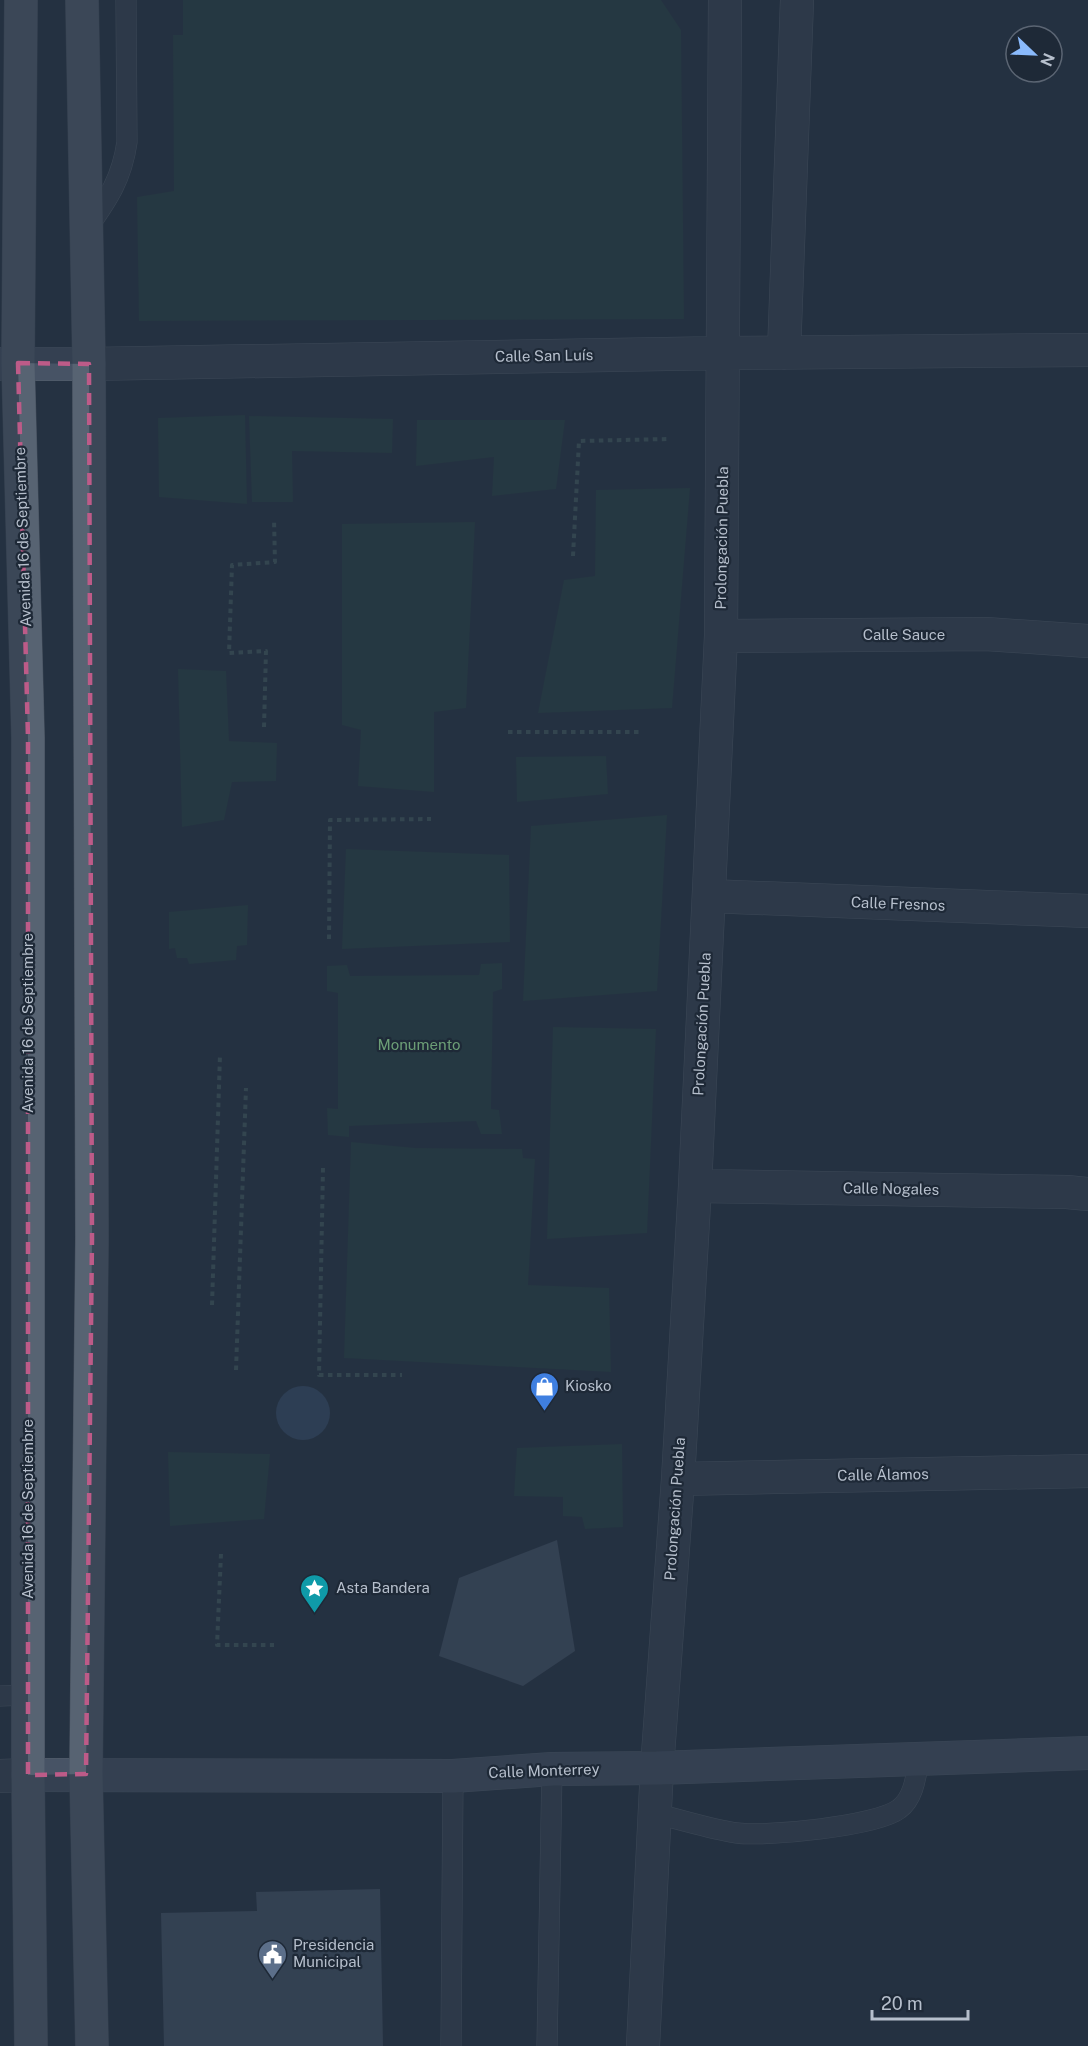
<svg xmlns="http://www.w3.org/2000/svg" width="1088" height="2046" font-family="'Public Sans',sans-serif">
  <rect width="100%" height="100%" fill="#253242"/>
  <path fill="#274043" d="M183 0H661L681 30 684 319 139 321 137 197 174 191 173 35H183Z
    M245 415 247 504 159 497 158 418Z
    M249 416 393 419 392 453 292 451 293 502H252Z
    M417 420H565L556 489 492 496 494 457 416 466Z
    M690 488 672 708 538 713 564 580 595 576 596 490Z
    M475 522 466 708 434 712V792L358 786 361 730 342 725V524Z
    M178 669 226 671 229 741 277 743 276 781 232 782 224 820 182 827Z
    M606 756 608 794 517 802 516 757Z
    M667 815 657 991 523 1001 531 826Z
    M346 849 509 855 510 942 342 949Z
    M248 905 247 945 237 946 236 960 189 964 187 958H177L175 948 169 949V912Z
    M502 963V989L493 992 491 1109 499 1110 502 1134H481L476 1121 349 1126V1137L328 1135 327 1108 338 1109V993L327 991V966L347 965 350 976 479 975 481 964Z
    M553 1027 656 1029 647 1233 547 1239Z
    M351 1142 415 1148 522 1149 523 1158 535 1159 528 1285 609 1288 611 1372 344 1358Z
    M622 1444 623 1527 585 1529 582 1517 563 1516V1497L514 1496 517 1448Z
    M168 1452 270 1454 264 1519 170 1526Z"/>
  <path fill="#384e6a" d="M276 1413a27 27 0 1 1 54 0a27 27 0 1 1-54 0Z"/>
  <path fill="#465466" d="M557 1540 575 1651 523 1686 439 1656 459 1578Z
    M380 1889 383 2046H164L161 1913 257 1911 256 1892Z"/>
  <g fill="none" stroke-linecap="round" stroke-linejoin="round">
    <defs>
      <path id="lane" d="M88 227C108 199 122 178 127 142L126 0
        M0 1696 28 1695
        M656 1814C683 1820 710 1829 737 1833 766 1837 877 1826 899 1809 914 1798 916 1776 919 1759
        M451 2046 453 1776
        M547 2046 552 1769"/>
      <path id="street" d="M784 353 797 0
        M89 364 724 353 1088 350
        M721 636 986 634 1088 641
        M709 896 1088 911
        M695 1186 1067 1192 1088 1194
        M678 1479 1088 1471
        M0 1776 28 1775
        M643 2046 657 1768 678 1479 695 1186 721 636 725 0"/>
      <path id="secondary" d="M0 364H89
        M28 1775 453 1776 552 1769 657 1768 1088 1753"/>
      <path id="primary" d="M21 0 18 363 28 738V1775L31 2046
        M82 0 89 364 92 1239 86 1774 92 2046"/>
    </defs>
    <use href="#lane" stroke="#57626f" stroke-width="21"/>
    <use href="#street" stroke="#57626f" stroke-width="34"/>
    <use href="#secondary" stroke="#57626f" stroke-width="34"/>
    <use href="#primary" stroke="#434d5b" stroke-width="34"/>
    <path stroke="#455d60" stroke-width="4" stroke-dasharray="4.5 4.5" stroke-linecap="butt" d="M573 556 579 441 669 439
      M264 727 266 651 229 653 232 565 275 562 274 519
      M508 732H643
      M329 939 330 820 431 819
      M323 1168 319 1375H402
      M212 1305 220 1055
      M236 1370 246 1088
      M221 1554 217 1645H274"/>
    <use href="#lane" stroke="#394452" stroke-width="20"/>
    <use href="#street" stroke="#394452" stroke-width="33"/>
    <use href="#secondary" stroke="#475365" stroke-width="33"/>
    <use href="#primary" stroke="#576372" stroke-width="33"/>
  </g>
  <path d="M0 0H1088V2046H0ZM18 363 89 364 92 1239 86 1774 28 1775V738Z" fill="#253242" fill-opacity=".55" fill-rule="evenodd"/>
  <path fill="none" stroke="#bd5b88" stroke-width="4.5" stroke-dasharray="12 8" stroke-linejoin="round" d="M18 363 89 364 92 1239 86 1774 28 1775V738Z"/>
  <defs>
    <symbol id="shop-pin" viewBox="-11 -11 22 30"><path d="M0 17L-7.5 6A9.5 9.5 0 1 1 7.5 6Z" fill="#3f7fe0" stroke="#1e2937"/><path d="M-5-2.5h2.3a2.7 3.5 0 0 1 5.4 0H5L5.5 6h-11ZM-1.5-2.5h3a1.5 2.3 0 0 0-3 0Z" fill="#fff"/></symbol>
    <symbol id="sight-pin" viewBox="-11 -11 22 30"><path d="M0 17L-7.5 6A9.5 9.5 0 1 1 7.5 6Z" fill="#0f9aa8" stroke="#1e2937"/><path d="M0-6L1.8-2.2L6-1.7L2.9 1.2L3.7 5.4L0 3.3L-3.7 5.4L-2.9 1.2L-6-1.7L-1.8-2.2Z" fill="#fff"/></symbol>
    <symbol id="civic-pin" viewBox="-11 -11 22 30"><path d="M0 17L-7.5 6A9.5 9.5 0 1 1 7.5 6Z" fill="#5c6f8a" stroke="#1e2937"/><path d="M-.6-6.5H3V-4.5H.6V-3L4-1V1h2V6H-6V1h2V-1L-.6-3ZM-1.2 2.5V6h2.4V2.5Z" fill="#fff"/></symbol>
  </defs>
  <g fill-rule="evenodd">
    <use href="#shop-pin" x="528" y="1370" width="33" height="45"/>
    <use href="#sight-pin" x="298" y="1572" width="33" height="45"/>
    <use href="#civic-pin" x="256" y="1938" width="33" height="45"/>
  </g>
  <g text-anchor="middle" stroke-width="4.5" stroke-linejoin="round" paint-order="stroke">
    <g font-size="15" fill="#b6bfcc" stroke="#1e2937">
      <text transform="translate(544 356) rotate(-1)" y="5">Calle San Luís</text>
      <text transform="translate(23 537) rotate(-92)" y="5">Avenida 16 de Septiembre</text>
      <text transform="translate(722 538) rotate(-89)" y="5">Prolongación Puebla</text>
      <text x="904" y="640">Calle Sauce</text>
      <text transform="translate(898 904) rotate(2)" y="5">Calle Fresnos</text>
      <text transform="translate(28 1023) rotate(-90)" y="5">Avenida 16 de Septiembre</text>
      <text transform="translate(702 1024) rotate(-87)" y="5">Prolongación Puebla</text>
      <text transform="translate(891 1189) rotate(1)" y="5">Calle Nogales</text>
      <text transform="translate(883 1475) rotate(-1)" y="5">Calle Álamos</text>
      <text transform="translate(28 1509) rotate(-90)" y="5">Avenida 16 de Septiembre</text>
      <text transform="translate(675 1509) rotate(-86)" y="5">Prolongación Puebla</text>
      <text transform="translate(544 1771) rotate(-2)" y="5">Calle Monterrey</text>
    </g>
    <g font-size="15" fill="#6c9e76" stroke="#1e2937">
      <text x="419" y="1050">Monumento</text>
    </g>
    <g font-size="15" fill="#b6bfcc" stroke="#1e2937" text-anchor="start">
      <text x="565" y="1391">Kiosko</text>
      <text x="336" y="1593">Asta Bandera</text>
      <text x="293" y="1950">Presidencia<tspan x="293" dy="17">Municipal</tspan></text>
    </g>
  </g>
  <g transform="translate(1034 54) rotate(113)"><circle r="28" fill="#1e2937" stroke="#5b6573" stroke-width="1.5"/>
  <path d="M0-4.5L10 22L0 15L-10 22Z" fill="#8abafc"/>
  <text y="-9" font-size="16" font-weight="bold" text-anchor="middle" fill="#b6bfcc">N</text>
  </g>
  <path d="M872 2010v9h96v-9" fill="none" stroke="#b6bfcc" stroke-width="3"/>
  <text x="881" y="2010" font-size="18" fill="#b6bfcc" stroke="#1e2937" stroke-width="4.5" paint-order="stroke">20 m</text>
</svg>
